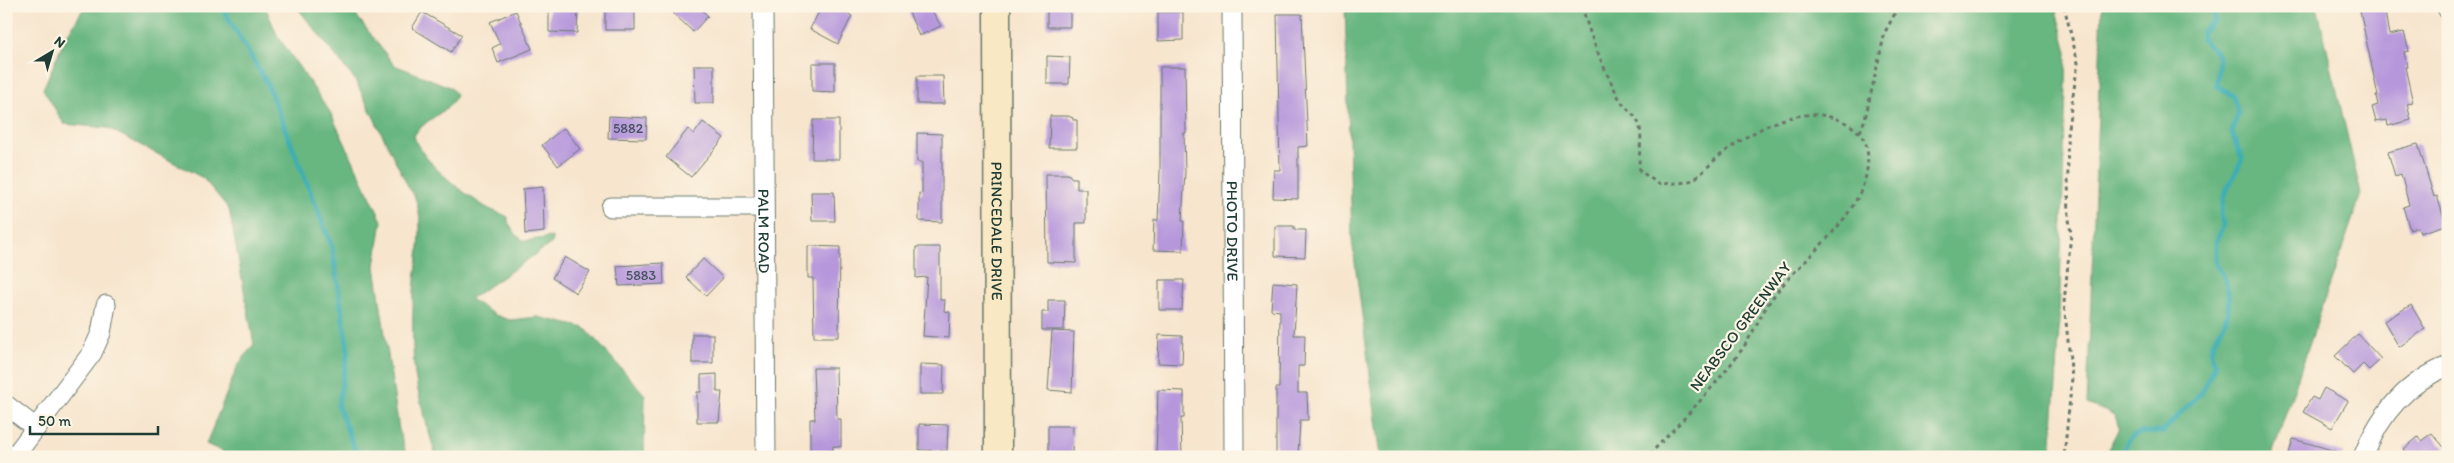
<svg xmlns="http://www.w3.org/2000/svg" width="2454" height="463" font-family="Itim,sans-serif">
  <rect width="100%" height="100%" fill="#fcf5e5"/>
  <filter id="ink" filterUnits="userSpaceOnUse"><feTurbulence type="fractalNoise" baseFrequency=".02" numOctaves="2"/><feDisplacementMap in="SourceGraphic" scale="10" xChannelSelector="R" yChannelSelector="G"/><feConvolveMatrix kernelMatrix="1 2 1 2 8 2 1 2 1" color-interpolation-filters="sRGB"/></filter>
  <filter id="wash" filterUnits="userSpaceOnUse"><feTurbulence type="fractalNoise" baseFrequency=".0096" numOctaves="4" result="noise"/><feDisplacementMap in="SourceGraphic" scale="20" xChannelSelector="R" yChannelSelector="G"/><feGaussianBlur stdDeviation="1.12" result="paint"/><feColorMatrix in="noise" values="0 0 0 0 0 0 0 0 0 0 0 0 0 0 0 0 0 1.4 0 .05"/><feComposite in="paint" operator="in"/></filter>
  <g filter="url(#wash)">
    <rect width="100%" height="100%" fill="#f7e5cd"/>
    <path fill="#68b680" stroke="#447a5a" d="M85 6H265L277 35 330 112 382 221 375 266 399 430 407 457H235L206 444 238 365 254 344 229 209 203 178 108 128 64 124 43 89 65 39Z
      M296 6H349L394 65 450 87 456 94C453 111 424 118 414 136 421 161 462 192 484 206 491 211 501 213 508 217V222L517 236 525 241 552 237V243L470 299 495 315 510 320 538 317 585 328 645 395 644 457H436C429 430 419 402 415 374 412 350 412 315 414 290 416 262 429 211 409 188L355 80Z
      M1345 6H2055L2067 52 2058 356 2051 457H1381L1352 240Z
      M2102 6H2317L2361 194 2271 457H2104L2119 428 2115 415 2087 404Z"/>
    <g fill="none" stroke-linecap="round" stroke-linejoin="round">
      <path stroke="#3caeb4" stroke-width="5" d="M221 6 267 83 332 247 348 351 338 406 358 457
        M2124 457C2125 430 2140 432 2162 432L2201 393 2216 364C2203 346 2220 336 2226 319 2231 303 2229 277 2216 265V243L2223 225C2215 199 2234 182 2242 158L2232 133 2238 114 2236 106 2233 96 2216 85 2219 59 2216 52 2202 39V31L2214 22 2215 6"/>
    </g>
    <g id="blocks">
      <path fill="#b697dc" d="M618 6H635V30H605V8H618Z
        M679 6H698L708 16 693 32 673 13Z
        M822 6H834L852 16 838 44 810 29Z
        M915 6H929L941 26 919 36 908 10Z
        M1047 6H1070V27H1047Z
        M2359 6H2384L2389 35 2404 32 2409 51 2404 52 2407 67H2405L2413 103 2407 104 2411 120 2388 126 2387 120 2376 122 2372 107 2378 105 2376 96H2378Z
        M549 7H578L577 33 549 32Z
        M516 11 532 49 498 63 492 48 500 44 490 22Z
        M422 12 462 35 451 52 412 28Z
        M1158 12H1183V40L1158 41Z
        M1277 14H1302L1308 146 1298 147V199L1273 198 1274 170H1280Z
        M1047 56 1070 57 1069 84H1047Z
        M812 63H835V92L812 91Z
        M694 65H714V103H695Z
        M1160 67H1185L1186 133H1184L1185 172 1182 221H1184L1183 251 1153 250 1154 220H1158L1160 172Z
        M917 76H943L944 104H917Z
        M609 116 647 118 646 139 608 138Z
        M1050 116H1068L1073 118V120H1077V148H1049Z
        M813 120H839V159H812Z
        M703 122 724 138 691 177 666 157 688 129 694 134Z
        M564 128 580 149 558 166 542 145Z
        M917 133 942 134V222L919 221V193L922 194V162H917Z
        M2418 144 2434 197 2437 196 2446 225 2420 233 2418 227 2410 230 2403 207 2409 205 2401 174 2395 176 2388 152Z
        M1046 174H1068L1072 178H1077V189H1086V223H1076V263L1047 262Z
        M543 187 544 232 525 234 523 189Z
        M811 192H834L835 221H812Z
        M1275 226H1294V230H1306L1305 257 1275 256Z
        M808 246 840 247 839 337H814L813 278H808Z
        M916 247H940V300H945L944 311 950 312 949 338 923 336 927 277 916 278Z
        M565 257 590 272 576 293 552 278Z
        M703 259 723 278 706 296 686 277Z
        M663 263 664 284 619 286 617 266Z
        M1159 280H1184L1182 310H1159Z
        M1273 282 1297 284 1294 335H1305L1304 366H1298V393H1307L1308 420H1300L1298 457H1276V388H1279L1280 311 1271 310Z
        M1048 300H1065L1064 330H1042V312H1048Z
        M2411 305 2425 329 2399 347 2384 321Z
        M1052 331 1074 332 1072 392 1048 390Z
        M692 334H713V363H692Z
        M2358 334 2381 359 2369 370 2363 364 2353 374 2335 356Z
        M1159 335 1183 336 1182 364 1158 363Z
        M920 364 944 365 943 394H920Z
        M813 368H836L837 419H841V447L833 446V451H810V419H815Z
        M717 374V392H722L719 422H697V392H701V375Z
        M2324 388 2348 401 2332 428 2303 412 2312 397 2318 400Z
        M1158 390 1184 391V418H1181L1182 457H1156Z
        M919 424 948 425 947 451 919 450Z
        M1048 426H1073L1072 453H1048Z
        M2432 433 2448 452V457H2402L2407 453 2404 449 2418 437 2421 441Z
        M2293 439 2343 453V457H2288Z"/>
    </g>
  </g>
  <g filter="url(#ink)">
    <use href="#blocks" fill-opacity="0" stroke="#6b786a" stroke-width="1"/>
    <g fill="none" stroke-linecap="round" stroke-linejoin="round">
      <defs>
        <g id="street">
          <path id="s1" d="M763 6 766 457"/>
          <path id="s2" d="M1232 6 1234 457"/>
          <path d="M2447 6 2448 10"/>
          <path d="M611 207H764"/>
          <path d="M6 405 36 428"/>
          <path d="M14 457 92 353 101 333 106 305"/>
          <path d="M2363 457C2379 415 2405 383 2448 366"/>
        </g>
        <g id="secondary">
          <path id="s3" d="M997 6 998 457"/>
        </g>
      </defs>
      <use href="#street" stroke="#6b786a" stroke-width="21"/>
      <use href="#secondary" stroke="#6b786a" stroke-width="29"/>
      <path stroke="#6b786a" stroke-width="3" stroke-dasharray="4 4" stroke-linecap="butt" d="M1582 6C1591 40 1604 69 1620 100 1626 110 1637 114 1640 128 1643 142 1637 156 1640 171L1659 184C1669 183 1683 184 1692 180 1701 175 1710 164 1718 157 1746 135 1784 111 1821 115 1840 118 1863 128 1867 148 1876 210 1805 253 1773 297 1760 314 1753 335 1740 352 1712 390 1679 424 1647 457
        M2064 6 2078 63 2067 134 2069 219 2071 234 2064 303 2072 378 2064 457
        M1860 132 1865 119 1885 32 1899 6"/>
      <use href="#street" stroke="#fff" stroke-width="19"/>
      <use href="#secondary" stroke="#f8e8c3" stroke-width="26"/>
    </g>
  </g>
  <g text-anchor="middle" stroke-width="4.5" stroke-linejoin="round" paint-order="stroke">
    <g font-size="14" fill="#45545e">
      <text x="628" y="133">5882</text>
      <text x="641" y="280">5883</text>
    </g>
    <g font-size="16" fill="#1f3d34" stroke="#fcf5e5">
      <text dy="6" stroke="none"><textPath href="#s1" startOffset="225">PALM ROAD</textPath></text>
      <text dy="6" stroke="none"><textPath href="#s3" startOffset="225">PRINCEDALE DRIVE</textPath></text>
      <text dy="6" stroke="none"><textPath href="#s2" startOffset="225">PHOTO DRIVE</textPath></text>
      <text transform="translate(1740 326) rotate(-53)" y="6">NEABSCO GREENWAY</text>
    </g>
  </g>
  <rect width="2454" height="463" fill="none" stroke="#fcf5e5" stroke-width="25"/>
  <g transform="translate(52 52) rotate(38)" stroke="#fcf5e5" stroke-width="4" paint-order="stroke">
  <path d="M0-4L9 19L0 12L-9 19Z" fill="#1f3d34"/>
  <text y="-8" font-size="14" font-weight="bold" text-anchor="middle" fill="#1f3d34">N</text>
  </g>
  <path d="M30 426v8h128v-8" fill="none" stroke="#1f3d34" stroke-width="2.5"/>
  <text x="38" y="426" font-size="15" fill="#1f3d34" stroke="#fcf5e5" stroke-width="4" paint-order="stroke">50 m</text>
</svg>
